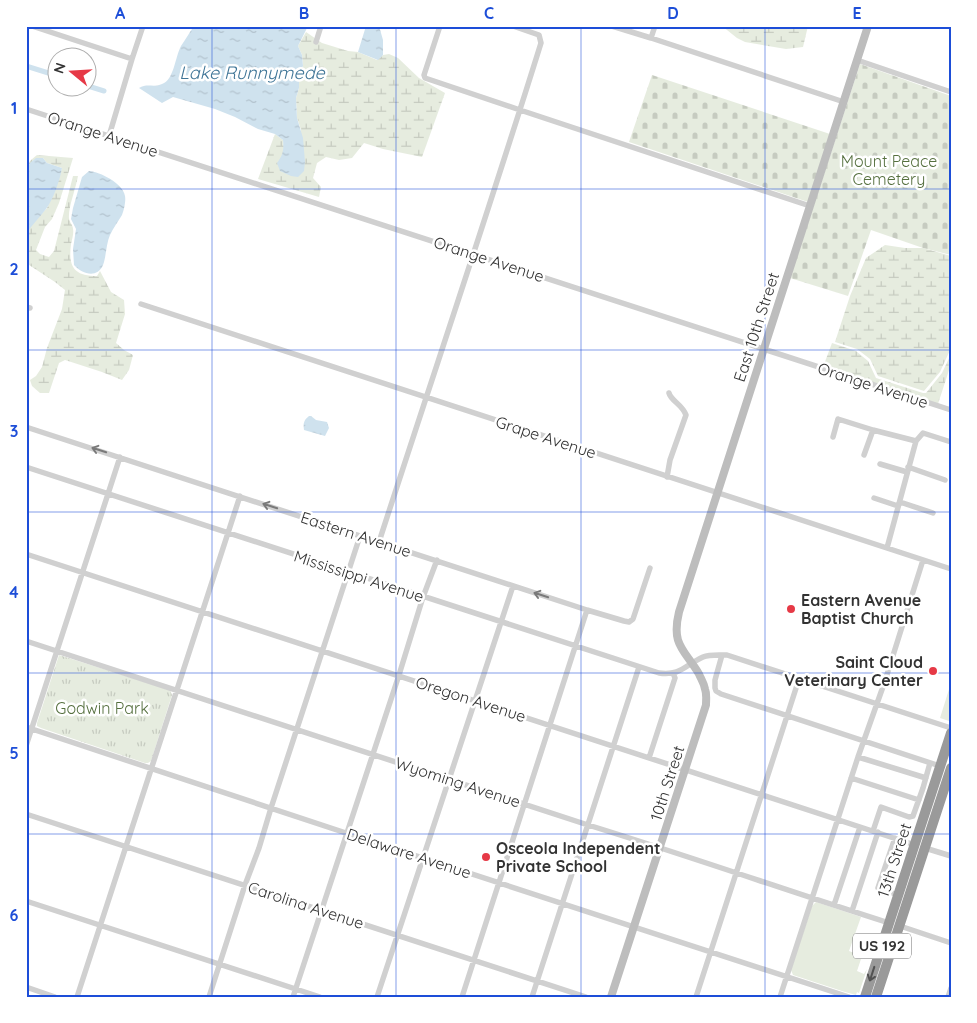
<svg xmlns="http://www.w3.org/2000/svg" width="977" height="1023" font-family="Quicksand,sans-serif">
  <defs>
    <pattern id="wetland-marsh" width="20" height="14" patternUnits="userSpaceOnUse" patternTransform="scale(1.25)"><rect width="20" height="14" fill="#e6ecdf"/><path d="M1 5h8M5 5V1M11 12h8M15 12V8" fill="none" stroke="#c6cbc0"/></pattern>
    <pattern id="cemetery-stones" width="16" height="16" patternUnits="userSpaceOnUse" patternTransform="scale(1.25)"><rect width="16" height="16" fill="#e6ecdf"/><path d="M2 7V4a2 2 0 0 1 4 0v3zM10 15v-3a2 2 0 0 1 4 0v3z" fill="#c6cbc0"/></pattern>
    <pattern id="park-tufts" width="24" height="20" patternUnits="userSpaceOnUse" patternTransform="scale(1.25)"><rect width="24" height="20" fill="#e6ecdf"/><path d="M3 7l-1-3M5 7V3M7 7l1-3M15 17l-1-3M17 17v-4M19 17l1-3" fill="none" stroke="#c6cbc0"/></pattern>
    <pattern id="water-ripples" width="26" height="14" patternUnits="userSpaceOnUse" patternTransform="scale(1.25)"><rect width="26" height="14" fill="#cfe2ee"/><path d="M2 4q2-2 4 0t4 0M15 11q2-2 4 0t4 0" fill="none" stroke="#b2c2cd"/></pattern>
  </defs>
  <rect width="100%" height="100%" fill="#fff"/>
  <path fill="#e6ecdf" d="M951 683V717L949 721 940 718Z
    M816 902 861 917 849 951 862 956 857 971 864 974 867 969 859 993 857 992 856 995 845 992 793 975 791 970 812 906Z"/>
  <path fill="url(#wetland-marsh)" d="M722 26H808L803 47 786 49 745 42 737 38Z
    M306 32 322 43 348 51 358 52 377 60 383 55 389 54 398 58 419 78 445 93 422 157 383 149 364 143 352 158 339 160 326 157 317 163 313 178 321 187 319 197 258 179 275 134 283 140 284 147 280 171 301 130 297 118 296 98 299 88V73L303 66 302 55 298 46Z
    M37 155 73 158 59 203 52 219 45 227 36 250 40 254 49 257 54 251 73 176H78C76 188 68 208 69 218 69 222 73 225 73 229 74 233 72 240 71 244 68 267 74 276 97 276L100 271 111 292 124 300 125 314 116 343 124 350 133 355 129 370 122 380 102 372 65 360 59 363 49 393H40L32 386 30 380 36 376 42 367 47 348 62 309 65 290 55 282 26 263V234L32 224 47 208 55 190 62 168 47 163 43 158C32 159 30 162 26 172 26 163 31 160 37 155Z
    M885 245 905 248H923L951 256V348L940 372 924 391 878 376 870 359 857 349 835 342 850 296 866 258Z
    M832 343 856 351 868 361 876 378 923 393H926L942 373 951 354V364L938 404 823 367Z"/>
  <path fill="url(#cemetery-stones)" d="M860 64 951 96V255L923 248 871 230 848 296 790 278Z
    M652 75 830 134 808 202 629 142Z"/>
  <path fill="url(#park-tufts)" d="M59 655 170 690 172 695 151 761 148 763H145L41 728 37 726V723Z"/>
  <path fill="url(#water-ripples)" d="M194 26H308L298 46 302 55 303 66 299 73V88L296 98 297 118 303 138 305 162 304 171 298 177 291 176 280 171 277 163C283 155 284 150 283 140L275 134 258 129 235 117 215 109 173 97 162 103 139 88C147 83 154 88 162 84 174 80 175 57 181 46 185 40 190 32 194 26Z
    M366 26H379L383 40V55L378 60 358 52Z
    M36 158H43L47 163 62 168C60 180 53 200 46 209 39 218 32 225 26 234V172L30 163Z
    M89 171C100 172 123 183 125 196 126 201 124 210 122 215 118 222 113 228 110 235 106 244 106 258 103 265 97 279 82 274 74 265L73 249 76 229 71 219 73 208 82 177Z
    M309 416H311L316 420 327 422 329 428 325 436 304 430C303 423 304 420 309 416Z"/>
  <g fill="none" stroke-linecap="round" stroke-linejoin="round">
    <path stroke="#cfe2ee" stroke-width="5" d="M26 66 58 76
      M88 86 104 91"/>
    <path stroke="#d0d0d0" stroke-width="5.5" d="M32 26 132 59
      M440 26 424 75 425 78 520 110 810 206
      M612 26 651 38 655 26
      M651 38 844 102
      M316 42 321 26
      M857 60 951 92
      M26 109 951 410
      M109 136 132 59 143 26
      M141 304 951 569
      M26 307 30 308
      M26 427 587 610 624 621 629 622 633 619 650 568
      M833 437 838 419 873 430 916 441
      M864 455 873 430
      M880 464 907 472
      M26 467 659 673C681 676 685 665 703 657 710 654 719 655 727 655L951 728
      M908 467 945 480
      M667 477 670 460 686 415C682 404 671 401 669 393
      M874 498 898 506
      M900 502 933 513
      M379 542C433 375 489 210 541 43L539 35 513 26
      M887 548 916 441 923 433 951 442
      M26 554 915 845
      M26 641 588 825C689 856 788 891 889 923
      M722 655 715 680V688L716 691 721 694 940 766
      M26 727 346 833 849 997
      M26 746 120 457
      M858 757 926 778
      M649 758 675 678 673 673
      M851 778 919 800
      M26 814 586 997
      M873 831 881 807 909 817 913 816 923 788 930 763
      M895 838 878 888 898 895
      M925 848 951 856
      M26 901 320 997
      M834 905 860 827
      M852 911 878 832
      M900 926 951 943
      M26 987 55 997
      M77 997 240 496
      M209 997 245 885 259 848 271 808 360 536
      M293 997 399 675 423 597 437 560
      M377 997 513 586
      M462 997 587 610
      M532 997 639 667
      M696 997 799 679
      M780 997 858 757 885 681 923 560
      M948 997 951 988"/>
    <path stroke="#bdbdbd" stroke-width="8" d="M611 997 706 705C706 699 707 694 705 689 704 683 701 679 699 674 684 649 671 645 679 612L868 26"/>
    <path stroke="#9a9a9a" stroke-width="10" d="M865 997 951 733
      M876 997 951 768"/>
  </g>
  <defs><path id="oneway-shaft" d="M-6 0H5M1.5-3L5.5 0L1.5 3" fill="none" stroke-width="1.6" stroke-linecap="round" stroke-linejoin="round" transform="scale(1.25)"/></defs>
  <g stroke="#7a7a7a">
    <use href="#oneway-shaft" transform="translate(99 450) rotate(-162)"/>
    <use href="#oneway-shaft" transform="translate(270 506) rotate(-162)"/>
    <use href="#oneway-shaft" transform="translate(541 595) rotate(-162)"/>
  </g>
  <use stroke="#525252" href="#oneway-shaft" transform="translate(872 974) rotate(108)"/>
  <path fill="none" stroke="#1d4ed8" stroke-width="1" stroke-opacity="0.55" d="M212 26V997M396 26V997M581 26V997M765 26V997M26 189H951M26 350H951M26 512H951M26 673H951M26 834H951"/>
  <g fill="#e63946" stroke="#fff" stroke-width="2">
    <circle cx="791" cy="609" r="5"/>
    <circle cx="933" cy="671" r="5"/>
    <circle cx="486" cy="857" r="5"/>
  </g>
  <g text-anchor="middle" stroke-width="5" stroke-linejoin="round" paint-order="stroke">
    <rect fill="#fff" stroke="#707070" stroke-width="1" x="853" y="933.5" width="58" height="25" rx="4"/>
    <g font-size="15" font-weight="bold" fill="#333">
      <text x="882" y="951">US 192</text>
    </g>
    <g font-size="16" fill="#333" stroke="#fff">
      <text transform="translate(103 134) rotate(18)" y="6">Orange Avenue</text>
      <text transform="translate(489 259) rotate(18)" y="6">Orange Avenue</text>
      <text transform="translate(756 327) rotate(-72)" y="6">East 10th Street</text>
      <text transform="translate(873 385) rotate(18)" y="6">Orange Avenue</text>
      <text transform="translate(546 437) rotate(18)" y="6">Grape Avenue</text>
      <text transform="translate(356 534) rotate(18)" y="6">Eastern Avenue</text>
      <text transform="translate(359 576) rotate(18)" y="6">Mississippi Avenue</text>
      <text transform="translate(471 699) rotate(18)" y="6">Oregon Avenue</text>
      <text transform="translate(458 782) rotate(18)" y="6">Wyoming Avenue</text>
      <text transform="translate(667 783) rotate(-72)" y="6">10th Street</text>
      <text transform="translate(409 853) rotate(18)" y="6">Delaware Avenue</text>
      <text transform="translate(894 860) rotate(-72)" y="6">13th Street</text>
      <text transform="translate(306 905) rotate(18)" y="6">Carolina Avenue</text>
    </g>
    <g font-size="16" fill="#56703f" stroke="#fff">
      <text x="889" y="167">Mount Peace<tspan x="889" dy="18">Cemetery</tspan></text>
      <text x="102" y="714">Godwin Park</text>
    </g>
    <g font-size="16" font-weight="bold" fill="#333" stroke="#fff" text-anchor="start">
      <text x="801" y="606">Eastern Avenue<tspan x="801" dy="18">Baptist Church</tspan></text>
      <text x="923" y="668" text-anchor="end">Saint Cloud<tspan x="923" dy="18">Veterinary Center</tspan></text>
      <text x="496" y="854">Osceola Independent<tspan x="496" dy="18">Private School</tspan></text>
    </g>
    <g font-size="18" font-style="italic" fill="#3f7597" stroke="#fff">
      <text x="252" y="79">Lake Runnymede</text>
    </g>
  </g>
  <rect width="977" height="1023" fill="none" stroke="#ffffff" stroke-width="55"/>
  <g transform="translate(72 72) rotate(288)"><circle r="24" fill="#ffffff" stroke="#adadad"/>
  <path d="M0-4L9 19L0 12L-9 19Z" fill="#e63946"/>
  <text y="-8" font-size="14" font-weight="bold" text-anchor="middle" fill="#333333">N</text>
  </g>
  <rect x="28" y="28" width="922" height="968" fill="none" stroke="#1d4ed8" stroke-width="2"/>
  <g font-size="16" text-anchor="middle" font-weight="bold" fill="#1d4ed8">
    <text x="120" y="19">A</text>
    <text x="304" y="19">B</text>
    <text x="489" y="19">C</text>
    <text x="673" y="19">D</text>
    <text x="857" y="19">E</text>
    <text x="14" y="114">1</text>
    <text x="14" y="275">2</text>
    <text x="14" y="437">3</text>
    <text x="14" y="598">4</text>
    <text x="14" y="759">5</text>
    <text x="14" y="921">6</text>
  </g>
</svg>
